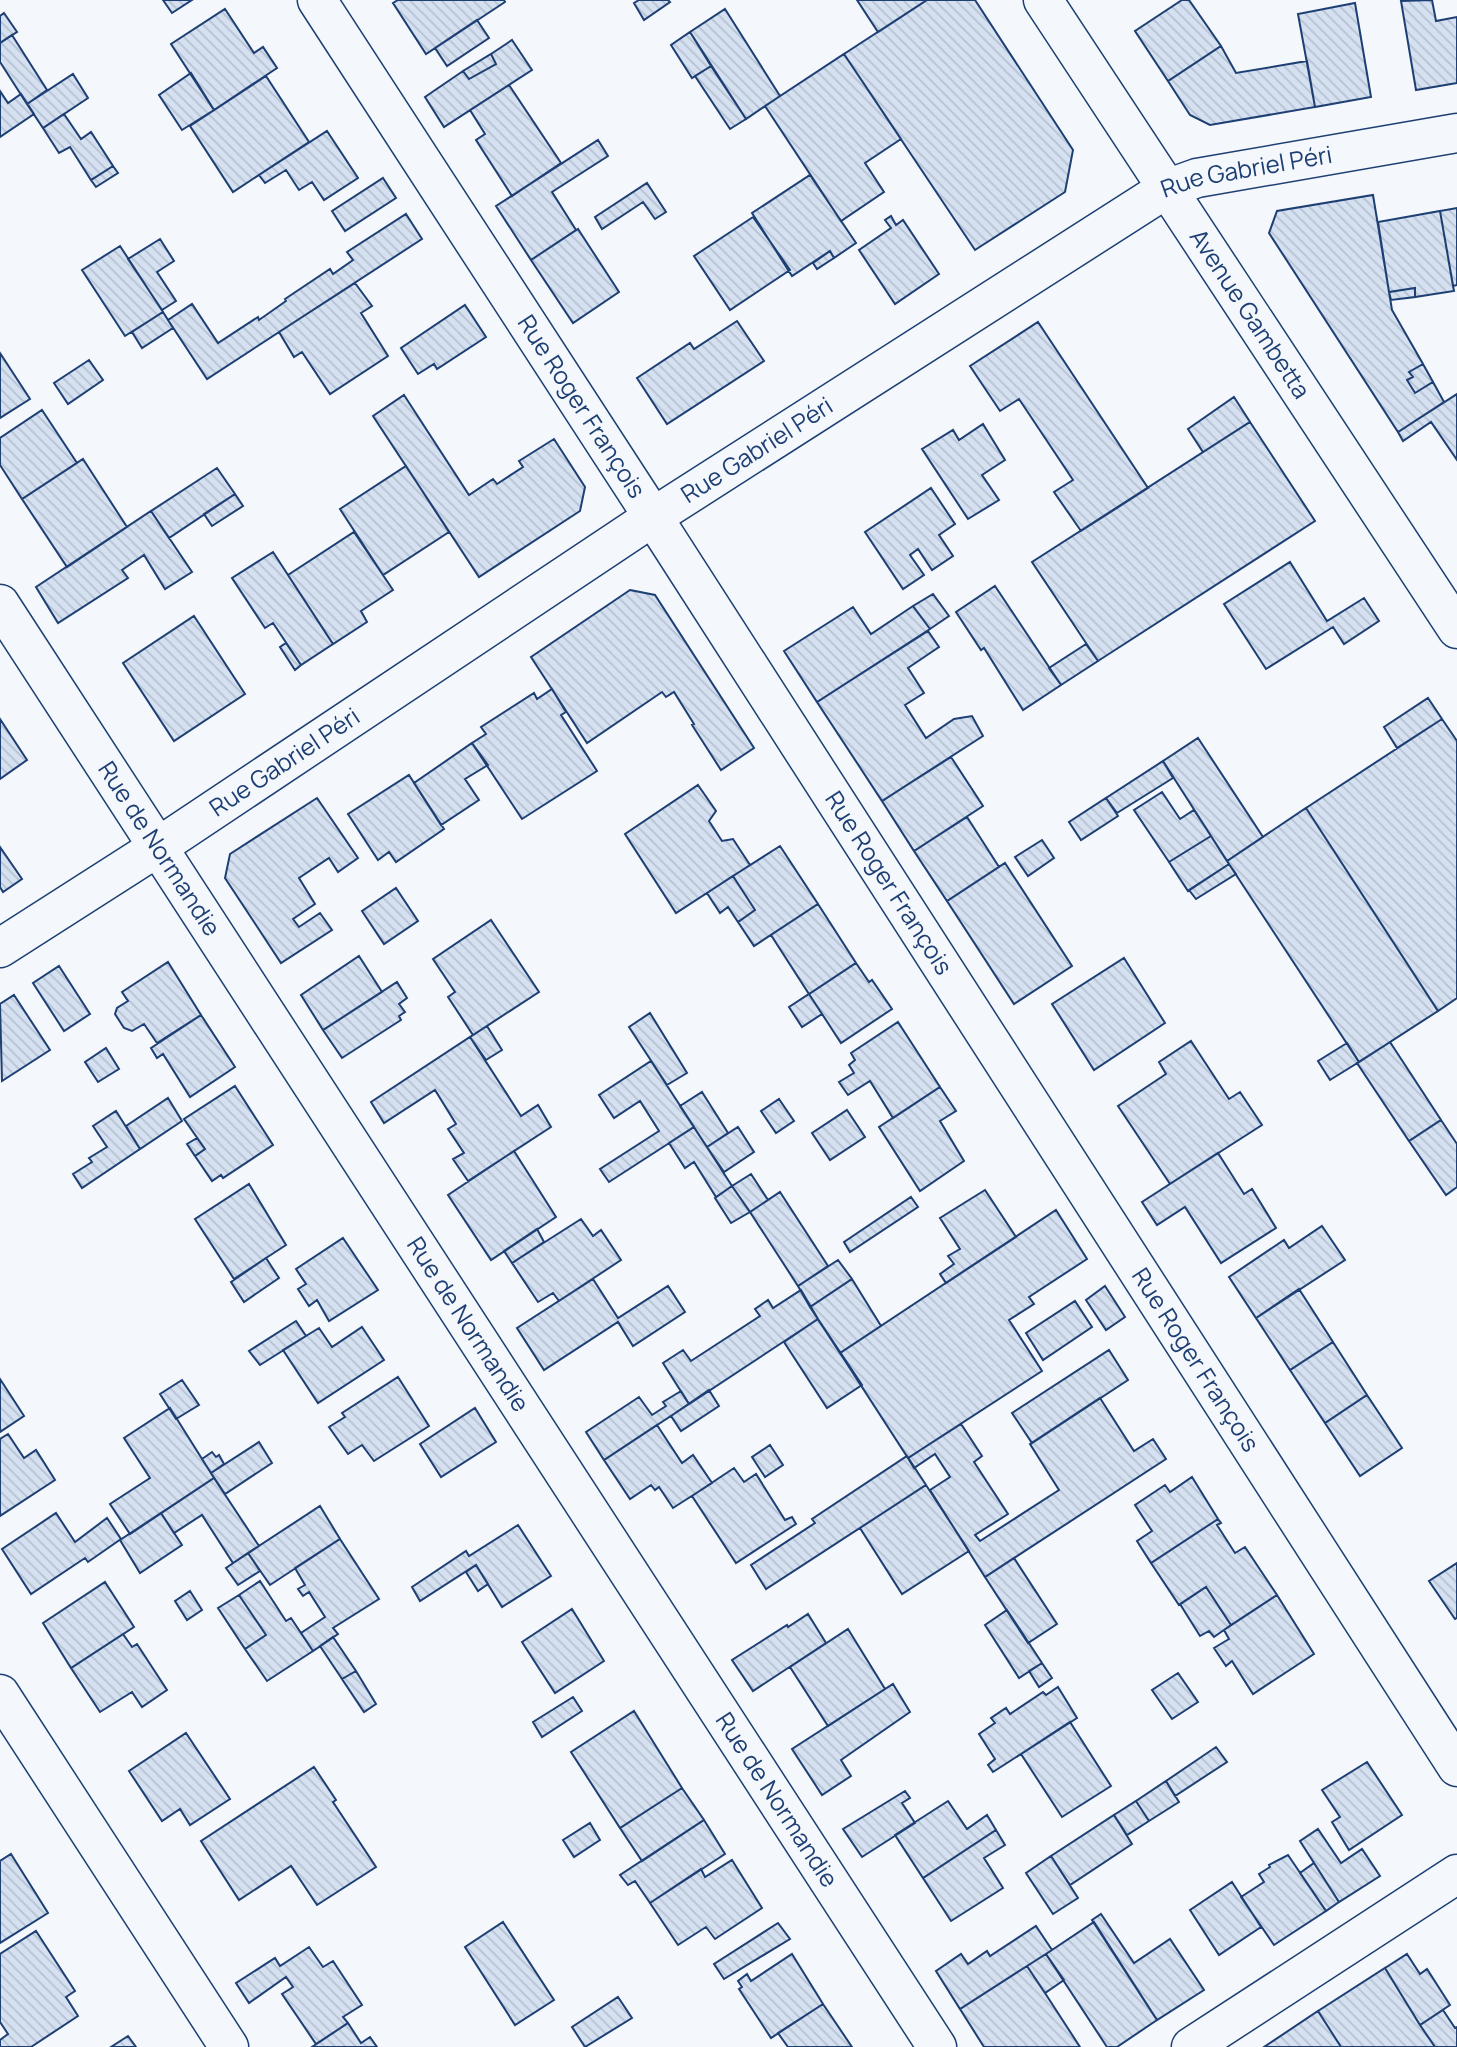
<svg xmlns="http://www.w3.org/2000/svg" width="1457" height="2047" font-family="Manrope,sans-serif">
  <defs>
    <pattern id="building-back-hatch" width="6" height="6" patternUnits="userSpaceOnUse" patternTransform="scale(1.75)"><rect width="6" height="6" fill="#d5e0f0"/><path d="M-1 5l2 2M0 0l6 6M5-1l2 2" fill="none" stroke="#b6c1d1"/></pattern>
  </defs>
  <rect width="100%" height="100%" fill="#f4f7fb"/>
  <path fill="url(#building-back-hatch)" stroke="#1d3f73" stroke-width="2" d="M163 0H192L172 13Z
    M398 0H504L505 2 426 54 393 3Z
    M639 0H668L670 2 644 20 634 3Z
    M857 0H927L878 32Z
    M927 0H975L1073 150 1065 192 975 250 844 54Z
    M1182 0H1189L1221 46 1168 81 1135 31Z
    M1432 0 1436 21 1457 17V83L1416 90 1401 1Z
    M1355 3 1371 97 1315 107 1298 14Z
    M225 9 254 53 263 47 277 68 214 110 171 44Z
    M725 9 780 96 746 119 690 32Z
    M4 13 17 32 0 43V16Z
    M477 20 489 38 447 66 435 48Z
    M690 32 711 66 692 78 671 45Z
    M12 35 47 90 27 104 0 62V43Z
    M512 40 532 70 444 127 425 97 463 71 469 79 496 64 491 54Z
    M1221 46 1236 73 1307 61 1315 107 1210 125 1190 115 1168 81Z
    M491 54 496 64 469 79 463 71Z
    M844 54 901 139 865 163 884 192 841 221 765 106Z
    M711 66 746 119 730 129 695 76Z
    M191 73 214 110 182 130 159 95Z
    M73 74 88 98 43 128 27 104Z
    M266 76 309 142 233 192 190 126Z
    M509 85 561 163 512 196 476 140 485 134 470 110Z
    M0 91 8 103 21 94 34 114 0 137Z
    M64 114 81 139 91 132 113 166 91 180 70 147 59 153 43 128Z
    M327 131 358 178 324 200 312 182 299 190 286 170 265 183 259 175Z
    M598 140 608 156 552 192 576 230 531 260 496 206Z
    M113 166 118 173 96 187 91 180Z
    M810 175 856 243 834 258 830 251 792 276 752 213Z
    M383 178 396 198 345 231 332 211Z
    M647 183 666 212 655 219 643 202 602 229 595 217Z
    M1373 195 1392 310 1423 364 1409 372 1413 377 1407 380 1415 393 1433 382 1444 402 1398 432 1269 233 1277 211Z
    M1457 208V285L1453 286 1440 211Z
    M1440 211 1454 291 1415 297V288L1389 292 1378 222Z
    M406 214 422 239 207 379 168 320 192 304 218 343 258 317 259 320 286 301 285 299 330 269 333 274 353 260 347 252Z
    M891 216 896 225 903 220 939 274 895 304 859 250 891 228 885 220Z
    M753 217 790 270 730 310 694 256Z
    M578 229 619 292 573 323 531 260Z
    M160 239 174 261 157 272 176 301 162 310 128 259Z
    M120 246 163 312 125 336 82 270Z
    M830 251 834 258 817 269 813 263Z
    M355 283 372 306 361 313 388 356 330 394 302 352 294 357 279 332Z
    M1415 288V297L1391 300 1389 292Z
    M465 305 486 337 437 369 434 364 418 374 401 348Z
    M163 312 173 328 142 348 132 332Z
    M737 321 764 361 667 424 637 378 690 343 694 349Z
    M1038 322 1148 488 1081 531 1054 492 1073 480 1019 399 1000 411 970 366Z
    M0 353 30 399 0 418Z
    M89 360 103 380 68 404 54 383Z
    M1423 364 1433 382 1415 393 1407 380 1413 377 1409 372Z
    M1457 394V460L1431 422 1403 441 1398 432Z
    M404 395 469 495 493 479 497 484 523 467 519 461 554 439 585 487 580 511 479 577 373 416Z
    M1234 397 1250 422 1203 452 1188 429Z
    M42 410 77 463 22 499 0 465V438Z
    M1250 422 1315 521 1098 661 1032 562Z
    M983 424 1005 460 982 475 999 500 968 519 922 449 953 430 959 440Z
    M83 459 127 527 67 567 22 499Z
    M406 466 449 532 383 575 340 509Z
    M217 468 235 494 169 538 151 511Z
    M931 488 955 524 939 535 953 556 932 570 918 549 910 555 924 575 903 589 865 532Z
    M235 494 243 506 212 526 204 514Z
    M151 511 192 572 165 589 144 555 122 570 128 578 58 623 36 587Z
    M354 532 393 590 361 611 367 622 333 644 288 575Z
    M273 552 333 644 301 665 273 623 265 628 232 578Z
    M1290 562 1327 621 1364 598 1379 621 1344 644 1333 627 1266 669 1224 604Z
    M995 586 1061 685 1023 710 984 648 981 650 956 612Z
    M630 590 655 595 754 748 721 770 692 725 694 724 674 692 666 697 662 692 587 743 531 657Z
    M933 594 949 616 930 629 913 606Z
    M913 606 930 629 817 702 784 651 853 607 871 634Z
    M194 616 245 694 174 741 123 663Z
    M928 631 939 647 908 668 924 693 905 705 926 738 954 719 972 716 983 736 882 801 817 702Z
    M286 643 301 665 295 670 280 647Z
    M1086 644 1098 661 1061 685 1049 668Z
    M552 689 566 712 561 715 597 771 522 819 472 743 486 734 481 727 534 693 537 699Z
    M1428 698 1442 719 1397 748 1384 727Z
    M0 719 27 760 0 779Z
    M1442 719 1457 741V998L1438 1011 1306 808Z
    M1198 738 1263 837 1227 861 1163 761Z
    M472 743 488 765 465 779 479 800 441 825 414 783Z
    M951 757 983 806 914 851 882 801Z
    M1163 761 1173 778 1117 813 1106 798Z
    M409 775 444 829 396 862 389 852 378 860 348 814Z
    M698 785 716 811 709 821 722 841 733 839 750 865 676 913 625 834Z
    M1162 792 1180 819 1194 810 1211 836 1169 862 1134 810Z
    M317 798 358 858 338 872 329 858 299 878 315 904 293 919 299 927 320 913 332 930 281 963 225 878 230 854Z
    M1106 798 1118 816 1081 840 1069 822Z
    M1306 808 1438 1011 1359 1062 1227 861Z
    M967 817 999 867 947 901 914 851Z
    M1211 836 1229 864 1188 891 1169 862Z
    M1042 840 1054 858 1028 876 1015 857Z
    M780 846 818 904 754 946 738 922 755 910 733 876Z
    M0 847 22 879 3 892 0 887Z
    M1005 863 1072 966 1014 1004 947 901Z
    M1229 864 1236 874 1196 899 1189 890Z
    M733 876 755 910 738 922 728 907 720 913 707 893Z
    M396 888 418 921 384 944 362 911Z
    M818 904 856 963 809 994 771 935Z
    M491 920 539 992 473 1035 448 997 455 992 433 959Z
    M359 956 382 992 323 1030 301 995Z
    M1124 958 1165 1023 1094 1070 1052 1004Z
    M168 962 201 1015 157 1043 144 1024 132 1031 124 1028 115 1014 117 1008 128 1001 122 992Z
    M856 963 869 982 872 980 892 1009 841 1043 809 994Z
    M59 966 90 1014 64 1031 33 983Z
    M397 982 407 998 399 1004 405 1012 399 1016 401 1020 342 1058 323 1030Z
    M809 994 822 1014 802 1027 789 1007Z
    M14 995 50 1050 2 1081 0 1004Z
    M650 1013 687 1073 667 1085 629 1027Z
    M201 1015 235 1067 190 1097 163 1054 157 1058 151 1048Z
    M898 1022 940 1087 893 1118 870 1081 848 1095 839 1082 854 1073 849 1065 855 1060 851 1053Z
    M487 1026 502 1050 486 1060 470 1037Z
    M470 1037 521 1116 538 1105 551 1127 468 1181 453 1159 464 1153 448 1129 456 1124 435 1090 384 1123 371 1102Z
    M1191 1041 1229 1099 1240 1092 1262 1125 1170 1184 1118 1106 1166 1074 1159 1062Z
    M1390 1042 1441 1120 1409 1141 1357 1063Z
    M1347 1043 1359 1062 1330 1080 1318 1061Z
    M106 1048 119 1069 98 1082 85 1062Z
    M651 1061 694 1127 609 1182 600 1169 659 1131 640 1101 614 1118 599 1095Z
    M235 1086 273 1145 223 1178 221 1175 212 1181 195 1156 205 1149 184 1119Z
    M940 1087 956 1111 940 1121 964 1161 920 1191 879 1127Z
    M702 1092 728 1133 707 1147 680 1106Z
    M168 1098 182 1121 140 1149 126 1126Z
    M779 1099 794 1121 776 1133 761 1111Z
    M847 1110 865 1137 830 1160 812 1133Z
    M116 1111 140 1149 82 1188 73 1174 92 1162 89 1158 107 1147 93 1126Z
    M1441 1120 1457 1144V1187L1446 1195 1409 1141Z
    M694 1127 732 1186 716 1197 694 1162 685 1168 669 1143Z
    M738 1127 754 1152 724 1172 707 1147Z
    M197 1138 205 1149 195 1156 187 1144Z
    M514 1151 556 1217 491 1260 448 1195Z
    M1218 1153 1244 1194 1252 1189 1276 1228 1221 1263 1185 1207 1157 1225 1142 1202Z
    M751 1174 768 1200 750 1212 732 1186Z
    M249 1184 286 1245 234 1279 195 1219Z
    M732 1186 750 1212 731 1223 715 1198Z
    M985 1190 1016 1237 946 1283 940 1274 954 1264 948 1256 960 1249 940 1218Z
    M780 1192 828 1266 798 1286 750 1212Z
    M911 1197 918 1207 850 1252 844 1242Z
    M1056 1210 1087 1259 1029 1297 1034 1304 1009 1320 1042 1371 908 1458 840 1353Z
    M581 1219 593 1236 601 1230 621 1260 559 1301 553 1293 538 1302 512 1263Z
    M1322 1226 1345 1260 1256 1318 1229 1277 1284 1240 1289 1248Z
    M537 1229 544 1242 512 1263 504 1251Z
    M343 1238 378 1290 329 1321 317 1300 309 1306 298 1289 306 1284 296 1269Z
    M266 1258 279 1278 244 1302 231 1282Z
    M838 1260 852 1279 810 1307 798 1286Z
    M593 1279 618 1318 668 1286 685 1312 633 1346 618 1322 544 1370 517 1328Z
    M852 1279 881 1326 840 1353 810 1307Z
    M1105 1286 1125 1317 1106 1330 1086 1300Z
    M1299 1289 1333 1342 1290 1370 1256 1318Z
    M801 1290 818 1319 689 1404 663 1363 683 1350 691 1361 760 1316 755 1309 768 1300 773 1308Z
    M1075 1301 1092 1327 1043 1360 1026 1333Z
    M818 1319 862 1385 827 1408 784 1342Z
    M296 1321 306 1336 260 1365 249 1351Z
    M362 1327 384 1360 318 1403 283 1350 319 1328 332 1347Z
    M1333 1342 1367 1395 1325 1423 1290 1370Z
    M1109 1350 1128 1380 1032 1443 1012 1413Z
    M398 1377 429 1426 374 1461 362 1445 348 1454 329 1427 345 1417 342 1413Z
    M0 1379 24 1416 0 1432Z
    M182 1380 199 1405 176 1419 160 1394Z
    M709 1390 719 1406 681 1431 671 1416Z
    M681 1391 689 1404 604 1460 586 1432 639 1397 652 1415 666 1406 663 1402Z
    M1367 1395 1402 1448 1360 1476 1325 1423Z
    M1100 1398 1134 1451 1153 1439 1166 1459 985 1577 930 1490 950 1477 935 1454 914 1468 908 1458 961 1424 982 1456 974 1462 1008 1514 975 1535 980 1541 1059 1490 1030 1444Z
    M170 1408 214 1478 130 1534 110 1504 150 1478 124 1438Z
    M475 1408 496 1442 441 1477 420 1444Z
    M657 1425 682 1463 693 1455 712 1483 673 1508 659 1487 655 1490 651 1485 630 1499 604 1460Z
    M8 1434 24 1458 36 1450 55 1480 0 1516V1439Z
    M259 1442 272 1463 225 1494 211 1473Z
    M770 1445 783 1465 765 1477 752 1457Z
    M212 1452 216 1457 219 1455 224 1464 211 1473 202 1459Z
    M907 1456 926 1485 766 1589 751 1565 815 1523 812 1519Z
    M734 1468 744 1482 756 1474 785 1520 792 1517 796 1524 736 1563 692 1496Z
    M1192 1477 1218 1519 1151 1563 1137 1541 1152 1531 1135 1505 1165 1485 1170 1492Z
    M214 1478 259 1546 233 1563 202 1515 174 1533 161 1513Z
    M926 1485 969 1551 902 1594 860 1528Z
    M320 1506 340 1539 270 1585 248 1553Z
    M56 1513 75 1542 107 1518 121 1539 88 1562 85 1558 31 1594 2 1549Z
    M161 1513 182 1545 140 1573 120 1540Z
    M1218 1519 1221 1523 1217 1525 1235 1553 1245 1547 1277 1595 1231 1625 1206 1587 1179 1605 1151 1563Z
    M518 1525 551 1576 502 1607 476 1565 420 1601 412 1587 466 1551 469 1556Z
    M340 1539 379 1599 333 1628 338 1634 313 1651 301 1633 325 1617 309 1592 303 1596 298 1589 305 1585 295 1568Z
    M248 1553 260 1571 238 1585 226 1568Z
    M1014 1558 1057 1624 1028 1643 985 1577Z
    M1457 1563V1618L1455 1619 1429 1581Z
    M476 1565 488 1584 478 1591 466 1572Z
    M260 1581 286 1621 291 1618 313 1651 267 1681 245 1649 266 1635 239 1595Z
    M105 1582 134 1627 71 1668 43 1623Z
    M1206 1587 1231 1625 1214 1637 1209 1631 1200 1636 1180 1604Z
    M190 1591 202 1610 187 1620 175 1601Z
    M239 1595 266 1635 245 1649 218 1608Z
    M1277 1595 1314 1654 1253 1694 1232 1661 1226 1666 1214 1648 1229 1639 1224 1630Z
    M572 1609 604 1661 555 1693 522 1642Z
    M1007 1610 1042 1663 1019 1678 985 1625Z
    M808 1614 826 1643 753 1691 732 1660 787 1625 788 1627Z
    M848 1629 885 1689 828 1726 790 1667Z
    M123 1634 132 1647 137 1644 167 1690 142 1707 132 1692 100 1712 71 1668Z
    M333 1637 356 1671 342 1679 320 1646Z
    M1042 1663 1052 1678 1039 1687 1029 1671Z
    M356 1671 376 1704 364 1712 342 1679Z
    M1178 1673 1198 1702 1172 1719 1152 1690Z
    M893 1684 910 1712 841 1760 851 1776 822 1795 792 1749Z
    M1058 1687 1077 1718 993 1772 988 1765 995 1759 979 1734 995 1723 991 1718 1006 1708 1010 1714 1043 1692 1046 1695Z
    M573 1697 582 1711 542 1737 533 1722Z
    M634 1711 682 1788 620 1828 571 1752Z
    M1070 1722 1111 1786 1062 1817 1021 1754Z
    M186 1733 230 1799 190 1825 180 1809 162 1821 129 1771Z
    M1216 1747 1227 1762 1175 1796 1166 1781Z
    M1367 1762 1402 1815 1349 1850 1332 1822 1340 1817 1322 1790Z
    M314 1767 336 1800 333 1802 376 1867 317 1905 291 1866 239 1900 201 1841Z
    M1166 1781 1179 1802 1149 1821 1136 1801Z
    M682 1788 704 1820 642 1861 620 1828Z
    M905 1791 910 1798 902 1803 915 1823 862 1857 843 1829Z
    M948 1801 967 1829 987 1815 996 1830 923 1878 895 1835Z
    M1136 1801 1149 1821 1127 1835 1114 1815Z
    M1114 1815 1132 1844 1070 1885 1051 1856Z
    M704 1820 725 1854 650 1903 635 1881 628 1885 620 1875Z
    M590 1823 600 1840 574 1857 563 1840Z
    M1318 1829 1341 1863 1362 1849 1380 1876 1339 1902 1300 1841Z
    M996 1830 1005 1845 984 1858 1003 1888 951 1921 923 1878Z
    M11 1854 48 1913 0 1943V1861Z
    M1288 1855 1326 1911 1274 1945 1241 1897 1264 1882 1259 1874 1270 1867 1269 1865Z
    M1051 1856 1078 1898 1053 1914 1026 1873Z
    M732 1860 762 1908 715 1939 706 1927 678 1945 650 1903 701 1869 705 1877Z
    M1314 1863 1339 1902 1326 1911 1300 1873Z
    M1232 1882 1261 1927 1219 1955 1190 1910Z
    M1101 1914 1134 1963 1170 1939 1204 1990 1157 2020 1092 1920Z
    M503 1922 554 2000 515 2025 465 1947Z
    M1094 1922 1157 2020 1117 2047H1107L1046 1954Z
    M778 1923 790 1939 724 1979 714 1964Z
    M1036 1926 1052 1950 960 2009 936 1971 961 1954 968 1964 987 1951 990 1956Z
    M36 1931 75 1991 66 1997 78 2016 31 2047H0V2040L8 2034 0 2022V1954Z
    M309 1947 323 1967 333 1961 362 2005 343 2017 348 2023 316 2044 282 1994 293 1987 286 1977 249 2003 236 1983 275 1958 280 1966Z
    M792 1954 823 2004 771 2038 739 1989 742 1987 738 1981 747 1974 751 1981Z
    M1046 1954 1064 1980 1045 1993 1027 1966Z
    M1407 1954 1420 1974 1427 1969 1450 2005 1420 2025 1385 1968Z
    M1027 1966 1045 1993 1080 2047H984L960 2009Z
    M1385 1968 1420 2025 1435 2047H1341L1318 2011Z
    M618 1997 632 2018 585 2047 572 2027Z
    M823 2004 852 2047H788L778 2033Z
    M1443 2010 1455 2028 1457 2027V2047H1435L1420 2025Z
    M1318 2011 1341 2047H1264Z
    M348 2023 361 2043 370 2037 377 2047H312Z
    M128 2036 136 2047H111Z"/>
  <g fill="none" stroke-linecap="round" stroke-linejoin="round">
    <defs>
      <g id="minor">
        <path id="s1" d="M317 0 653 517 1457 1767"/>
        <path id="s2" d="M0 604 937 2047"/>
        <path id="s3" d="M0 948 158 847 653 517 1166 189 1197 178 1457 133"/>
        <path d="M0 1694 229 2047"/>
        <path d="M1191 2047 1457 1874"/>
      </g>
      <g id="tertiary">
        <path id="s4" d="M1043 0 1457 629"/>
      </g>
    </defs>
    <use href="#minor" stroke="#1d3f73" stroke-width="41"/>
    <use href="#tertiary" stroke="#1d3f73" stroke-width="41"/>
    <use href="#minor" stroke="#f4f7fb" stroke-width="38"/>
    <use href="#tertiary" stroke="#f4f7fb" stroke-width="38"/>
  </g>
  <g text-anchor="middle" stroke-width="5" stroke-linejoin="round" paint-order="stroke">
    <g font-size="24" fill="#1d3f73" stroke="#f4f7fb">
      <text dy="8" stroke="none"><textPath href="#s3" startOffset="1474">Rue Gabriel Péri</textPath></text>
      <text dy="8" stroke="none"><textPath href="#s4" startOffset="376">Avenue Gambetta</textPath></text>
      <text dy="8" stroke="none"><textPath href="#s1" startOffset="485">Rue Roger François</textPath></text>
      <text dy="8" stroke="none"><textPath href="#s3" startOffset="906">Rue Gabriel Péri</textPath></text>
      <text dy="8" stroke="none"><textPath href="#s3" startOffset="340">Rue Gabriel Péri</textPath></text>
      <text dy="8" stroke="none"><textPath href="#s2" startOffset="292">Rue de Normandie</textPath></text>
      <text dy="8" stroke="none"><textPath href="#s1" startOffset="1052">Rue Roger François</textPath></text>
      <text dy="8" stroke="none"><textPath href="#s2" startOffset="859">Rue de Normandie</textPath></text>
      <text dy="8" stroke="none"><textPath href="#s1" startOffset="1619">Rue Roger François</textPath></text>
      <text dy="8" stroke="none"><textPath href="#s2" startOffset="1426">Rue de Normandie</textPath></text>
    </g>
  </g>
</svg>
